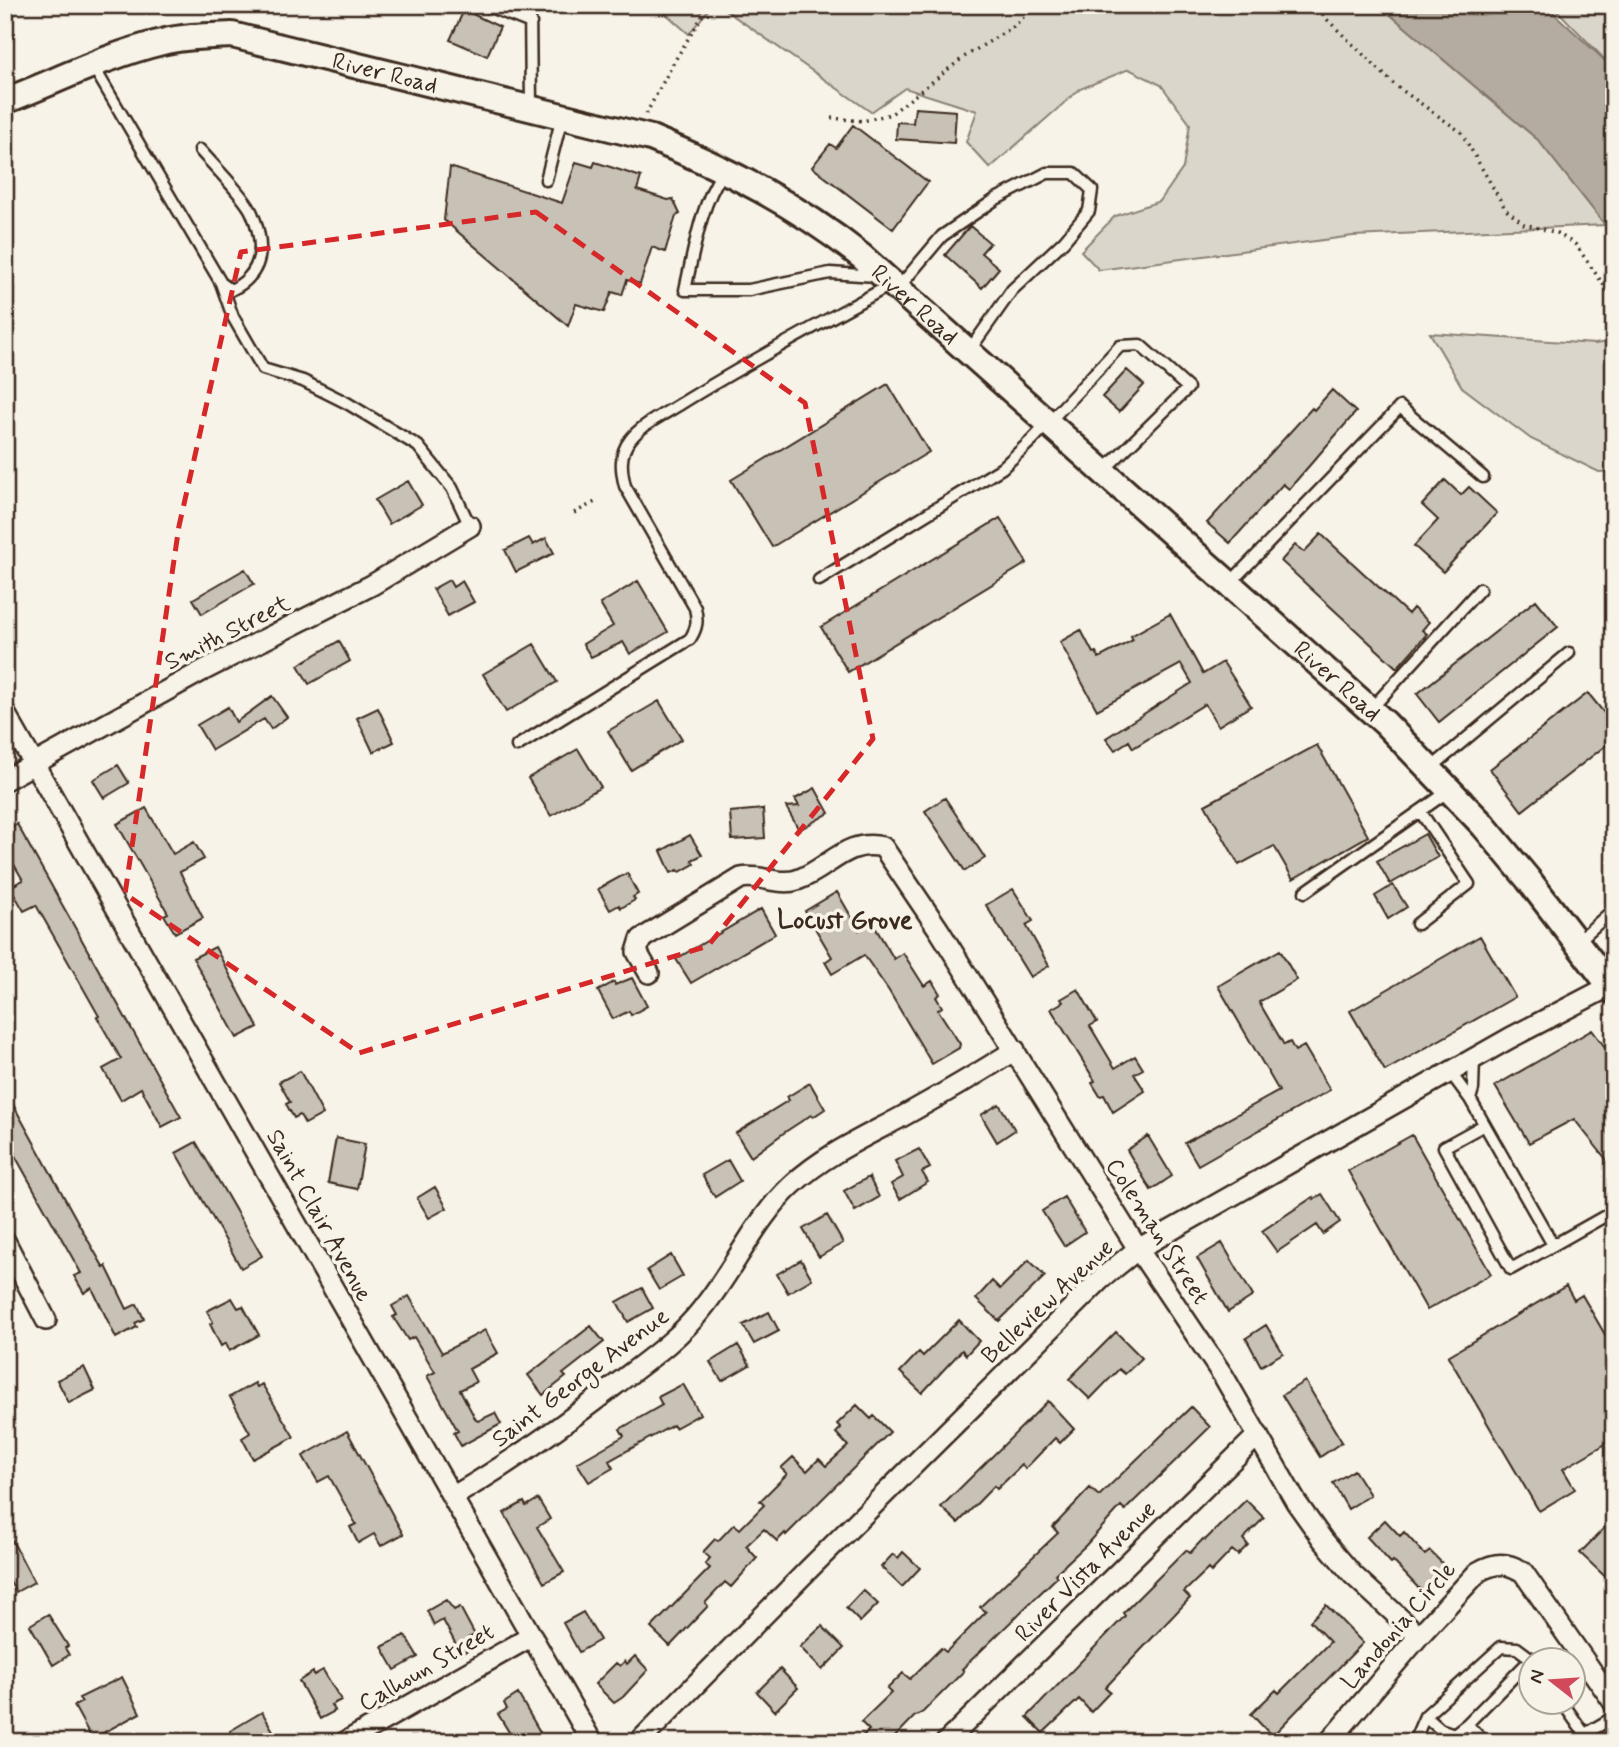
<svg xmlns="http://www.w3.org/2000/svg" width="1619" height="1747" font-family="Mynerve,sans-serif">
  <rect width="100%" height="100%" fill="#f7f3e8"/>
  <filter id="ink" filterUnits="userSpaceOnUse"><feTurbulence type="fractalNoise" baseFrequency=".0143" numOctaves="2"/><feDisplacementMap in="SourceGraphic" scale="14" xChannelSelector="R" yChannelSelector="G"/><feConvolveMatrix kernelMatrix="1 2 1 2 8 2 1 2 1" color-interpolation-filters="sRGB"/></filter>
  <g filter="url(#ink)">
    <path fill="#dbd6cb" stroke="#8b8074" stroke-width="2" d="M656 5H712L689 34Z
      M718 5H1379L1538 140 1605 225 1353 236 1099 270 1081 251 1115 216 1160 201 1183 168 1190 124 1161 85 1129 69 1080 89 990 168 966 142 977 111 905 88 871 112Z
      M1552 5H1614V69Z
      M1430 333 1595 344 1614 341V471L1599 472 1531 439 1462 387Z"/>
    <path fill="#b4aca0" stroke="#84786c" stroke-width="2" d="M1379 5H1545L1614 69V236L1538 140Z"/>
    <path fill="#c8c1b6" stroke="#3b2a1e" stroke-width="2" d="M464 10 500 27 487 56 450 40Z
      M915 108 956 111 954 143 896 139 897 122 913 123Z
      M853 125 928 182 893 229 812 167 830 144 836 148Z
      M576 162 593 167 595 162 641 177 637 190 668 200 673 199 680 214 676 216 665 252 652 247 640 284 627 280 622 295 612 292 604 312 576 304 568 326 444 220 450 167 562 203Z
      M970 226 990 243 981 253 999 268 982 288 945 255Z
      M1127 370 1144 385 1119 412 1102 397Z
      M888 384 929 452 772 547 731 480Z
      M1332 390 1356 412 1289 489 1283 484 1230 543 1207 523 1312 408 1314 410Z
      M1445 480 1461 495 1469 487 1497 513 1443 572 1414 546 1438 520 1422 505Z
      M408 481 422 505 389 524 375 500Z
      M1000 518 1027 563 848 672 821 627Z
      M1321 534 1408 614 1413 608 1429 622 1422 630 1427 634 1397 668 1281 561 1295 545 1304 552Z
      M529 538 533 545 546 538 554 553 516 572 505 550Z
      M245 569 254 584 202 614 193 599Z
      M449 580 453 587 462 581 474 602 448 616 433 589Z
      M638 581 668 632 630 654 623 642 591 657 583 644 613 626 600 604Z
      M1536 600 1558 627 1439 722 1417 694Z
      M1170 614 1203 674 1223 662 1251 706 1218 726 1205 704 1133 748 1129 741 1115 750 1106 738 1192 683 1181 664 1097 710 1060 642 1081 630 1093 653 1096 652 1099 658 1133 640 1131 636Z
      M339 641 350 661 309 684 298 665Z
      M534 644 557 682 506 712 483 674Z
      M1588 693 1614 725V739L1522 811 1490 769Z
      M272 696 287 717 271 729 264 719 212 750 197 725 228 707 236 722Z
      M659 701 682 739 631 770 608 731Z
      M378 708 394 742 373 752 357 718Z
      M1317 745 1368 836 1293 879 1274 846 1239 865 1205 805Z
      M578 749 601 787 551 816 528 778Z
      M118 765 129 783 104 798 93 780Z
      M815 788 829 813 799 830 786 807 799 806 795 799Z
      M945 798 985 858 965 871 925 811Z
      M146 808 173 854 194 842 204 859 180 872 203 918 175 933 164 915 168 913 117 824Z
      M763 809 765 838 732 840 730 812Z
      M17 824 181 1117 162 1127 141 1088 121 1100 103 1069 121 1059 97 1017 99 1016 36 905 24 911 10 887 23 880 5 849V831Z
      M1425 834 1438 857 1390 884 1377 861Z
      M690 835 702 855 692 860 694 864 680 872 678 870 671 873 661 851Z
      M627 873 638 894 633 897 635 900 621 908 619 905 610 910 598 889Z
      M1393 885 1407 907 1388 919 1375 896Z
      M1013 889 1033 921 1026 925 1049 966 1030 977 986 905Z
      M837 892 859 930 872 922 894 959 903 953 924 986 932 981 940 994 936 997 942 1007 938 1010 960 1044 959 1048 932 1064 889 991 864 955 832 974 825 962 832 957 805 911Z
      M761 909 775 934 691 983 676 959Z
      M1480 936 1515 997 1385 1071 1350 1011Z
      M215 947 258 1027 237 1038 193 958Z
      M1280 950 1297 980 1259 1002 1284 1045 1290 1042 1295 1051 1304 1046 1330 1090 1198 1165 1185 1143 1279 1091 1218 986Z
      M632 978 647 1006 631 1015 629 1011 613 1019 598 991 614 982 615 985Z
      M1078 989 1097 1022 1090 1026 1115 1068 1135 1056 1143 1069 1134 1074 1145 1091 1113 1112 1104 1095 1100 1096 1092 1083 1095 1081 1051 1009 1063 1002 1061 999Z
      M1592 1030 1614 1059V1169L1574 1119 1529 1143 1495 1086Z
      M300 1071 323 1114 305 1124 300 1115 294 1118 286 1104 290 1102 279 1082Z
      M810 1083 825 1109 813 1117 811 1115 785 1132 751 1157 736 1133 789 1100 787 1097Z
      M5 1090 85 1235 104 1268 106 1266 127 1309 137 1304 144 1319 135 1323 137 1327 116 1338 92 1288 84 1293 74 1276 81 1273 5 1138Z
      M999 1104 1015 1130 997 1142 981 1115Z
      M1412 1135 1491 1274 1427 1310 1348 1171Z
      M1148 1136 1172 1176 1151 1190 1127 1150Z
      M336 1138 365 1144 357 1189 328 1183Z
      M196 1142 262 1256 241 1268 176 1153Z
      M919 1149 930 1168 922 1172 928 1182 900 1199 891 1184 903 1177 895 1161Z
      M728 1160 740 1181 715 1197 702 1175Z
      M869 1177 879 1197 855 1211 844 1191Z
      M435 1187 447 1208 429 1218 417 1198Z
      M1322 1194 1340 1222 1323 1234 1317 1225 1277 1252 1262 1231 1313 1197 1314 1199Z
      M1064 1197 1085 1232 1064 1246 1042 1211Z
      M827 1215 843 1243 819 1257 803 1229Z
      M1222 1243 1253 1296 1228 1312 1197 1258Z
      M671 1255 683 1276 659 1290 647 1270Z
      M801 1260 812 1279 788 1293 777 1274Z
      M1029 1260 1045 1276 999 1321 976 1299 992 1281 1000 1289Z
      M1566 1286 1574 1300 1582 1295 1614 1350V1439L1563 1469 1575 1489 1539 1511 1448 1356Z
      M642 1288 653 1308 628 1322 617 1302Z
      M409 1296 442 1353 485 1330 498 1353 469 1369 476 1382 460 1390 476 1420 478 1421 495 1413 501 1424 461 1446 454 1433 458 1431 427 1376 435 1372 414 1337 408 1340 393 1317 397 1315 392 1306Z
      M232 1298 238 1308 243 1306 259 1335 229 1351 226 1343 221 1346 210 1324 213 1322 207 1311Z
      M769 1312 779 1331 754 1344 743 1325Z
      M959 1320 979 1341 966 1355 962 1350 922 1393 900 1372 919 1352 923 1356Z
      M1266 1325 1283 1353 1261 1366 1246 1338Z
      M591 1326 604 1342 563 1374 566 1377 543 1395 528 1375Z
      M1116 1332 1142 1358 1125 1374 1119 1369 1090 1399 1069 1379Z
      M738 1345 750 1365 722 1381 710 1362Z
      M84 1367 95 1390 69 1403 57 1380Z
      M1305 1381 1342 1442 1320 1457 1282 1395Z
      M255 1383 257 1387 262 1384 294 1437 253 1459 242 1438 250 1433 230 1397Z
      M683 1384 700 1414 675 1428 673 1425 609 1461 613 1468 589 1482 577 1463 624 1436 620 1429 662 1405 658 1397Z
      M1048 1401 1074 1429 1060 1443 1055 1438 1025 1469 1022 1465 997 1489 994 1486 958 1523 941 1507Z
      M857 1405 871 1419 874 1416 890 1432 786 1535 785 1533 777 1541 764 1529 746 1546 757 1558 731 1587 725 1582 705 1603 708 1606 670 1646 651 1628 710 1568 705 1564 710 1558 703 1552 715 1539 718 1541 734 1524 740 1529 764 1505 760 1501 787 1474 781 1468 793 1457 807 1471 819 1459 826 1466 848 1446 836 1433 841 1428 837 1424Z
      M1191 1407 1210 1427 1125 1510 1121 1506 1086 1545 1055 1574 1057 1577 962 1669 964 1671 923 1712 914 1717 890 1742H856L869 1730 861 1722 891 1693 887 1689 903 1673 910 1679 941 1648 946 1652 986 1612 980 1607 1058 1533 1053 1527 1090 1488 1099 1496Z
      M347 1431 403 1534 381 1546 374 1534 358 1543 350 1527 356 1524 329 1476 318 1482 303 1456Z
      M1354 1470 1370 1495 1348 1509 1333 1483Z
      M538 1499 550 1519 537 1527 564 1572 544 1583 504 1513 524 1502 526 1506Z
      M1246 1500 1264 1518 1243 1539 1248 1545 1238 1555 1232 1550 1211 1572 1208 1569 1184 1592 1190 1598 1105 1688 1110 1692 1091 1712 1079 1699 1043 1733 1027 1717 1125 1616 1123 1613 1186 1550 1190 1553 1203 1539 1205 1540Z
      M1614 1518V1585L1580 1553Z
      M1385 1520 1400 1536 1404 1532 1425 1555 1430 1551 1449 1570 1424 1594 1393 1561 1391 1563 1367 1537Z
      M5 1527 34 1582 16 1592 10 1582 5 1585Z
      M903 1552 920 1568 902 1587 881 1567 893 1554 898 1558Z
      M863 1590 878 1604 860 1622 846 1608Z
      M446 1600 454 1610 460 1607 475 1635 468 1638 473 1647 461 1654 443 1620 434 1625 427 1611Z
      M1326 1605 1363 1643 1272 1736 1251 1714 1276 1690 1279 1693 1330 1642 1310 1621Z
      M583 1612 600 1640 579 1652 563 1623Z
      M48 1614 68 1646 65 1648 69 1655 53 1665 30 1625Z
      M822 1626 844 1648 822 1670 800 1647Z
      M405 1635 418 1657 395 1670 382 1647Z
      M635 1656 648 1670 623 1697 614 1703 595 1684 616 1663 620 1666 625 1661 627 1664Z
      M780 1669 798 1688 775 1711 757 1692Z
      M323 1670 341 1700 331 1705 335 1711 320 1719 299 1681 313 1672 314 1675Z
      M122 1677 140 1713 92 1739 74 1706 82 1702 79 1698Z
      M518 1694 540 1732 524 1742H515L498 1714 507 1709 504 1703Z
      M262 1712 276 1736 266 1742H237L230 1731Z"/>
    <g fill="none" stroke-linecap="round" stroke-linejoin="round">
      <defs>
        <path id="service" d="M485 5 531 23
          M530 5 531 107
          M93 66 221 283 231 290C265 274 265 244 252 213 246 198 212 164 200 150
          M723 172C700 205 694 251 685 290H749L830 273 876 276
          M546 180 562 117
          M221 283 233 317 263 369 303 381 347 403 418 446 452 488 470 526
          M899 287 942 236 996 199 1047 173H1074L1092 190 1089 211 1064 241 1012 290 969 351
          M819 580 1002 468 1034 438 1120 346 1140 345 1188 388 1104 470
          M1230 583 1400 407 1483 477
          M1371 709 1480 589
          M517 746 690 639C697 628 698 621 695 608L625 486C621 470 619 454 630 440 642 424 665 414 682 403 750 361 822 323 892 284
          M1431 768 1569 653
          M1305 892 1450 790
          M1417 924 1469 884 1420 811
          M1577 942 1614 909
          M1450 1072 1470 1099 1553 1245
          M1470 1099 1473 1089 1474 1058
          M1484 1125 1444 1147 1511 1269 1614 1211
          M1562 1702 1590 1742
          M1425 1716 1440 1729 1454 1734 1467 1724 1532 1658
          M1467 1724 1484 1742
          M1585 1734 1614 1717
          M1417 1742 1415 1739 1425 1716 1501 1647 1517 1648 1533 1660"/>
        <path id="minor" d="M5 713 592 1742
          M5 780 202 671 372 585 470 526
          M649 973 637 952 641 939 741 878C760 874 779 886 797 880 829 869 846 838 883 847L939 930 1138 1249 1224 1377 1296 1502 1323 1540 1353 1575 1419 1636
          M5 1241 46 1320
          M452 1497C509 1464 562 1426 614 1386 645 1362 678 1340 702 1309 734 1270 755 1219 792 1185 822 1157 860 1139 896 1120 936 1098 976 1075 1015 1050
          M345 1742 532 1636
          M639 1742 808 1570 1102 1278 1138 1249 1510 1038 1610 986
          M946 1742 1258 1435
          M1329 1742 1419 1636 1478 1572C1495 1562 1507 1562 1523 1572L1614 1703"/>
        <g id="tertiary">
          <path id="s1" d="M5 101C57 81 108 55 162 42 185 36 209 36 232 35L651 138C727 169 797 205 861 256L1385 723 1483 825 1528 879 1614 991"/>
        </g>
      </defs>
      <use href="#service" stroke="#3b2a1e" stroke-width="15"/>
      <use href="#minor" stroke="#3b2a1e" stroke-width="24"/>
      <use href="#tertiary" stroke="#3b2a1e" stroke-width="30"/>
      <path stroke="#3b2a1e" stroke-width="3.5" stroke-dasharray="2 5" stroke-linecap="butt" d="M1174 5H1212
        M1312 5 1396 86 1461 132 1506 210 1524 224 1557 233 1576 245 1614 300
        M1603 5 1614 22
        M646 114 674 62 704 13 696 5
        M831 118 863 121 891 114 964 57 1013 27 1036 5
        M574 513 597 501"/>
      <use href="#service" stroke="#f7f3e8" stroke-width="10"/>
      <use href="#minor" stroke="#f7f3e8" stroke-width="19"/>
      <use href="#tertiary" stroke="#f7f3e8" stroke-width="24"/>
    </g>
  </g>
  <path fill="none" stroke="#d62828" stroke-width="5" stroke-dasharray="14 9" stroke-linejoin="round" d="M536 212 805 403 873 739 708 946 359 1053 125 894 179 526 241 252Z"/>
  <g text-anchor="middle" stroke-width="7" stroke-linejoin="round" paint-order="stroke">
    <g font-size="24" fill="#3b2a1e" stroke="#f7f3e8">
      <text dy="8" stroke="none"><textPath href="#s1" startOffset="396">River Road</textPath></text>
      <text dy="8" stroke="none"><textPath href="#s1" startOffset="984">River Road</textPath></text>
      <text transform="translate(227 632) rotate(-27)" y="8">Smith Street</text>
      <text dy="8" stroke="none"><textPath href="#s1" startOffset="1550">River Road</textPath></text>
      <text transform="translate(320 1215) rotate(61)" y="8">Saint Clair Avenue</text>
      <text transform="translate(1158 1231) rotate(57)" y="8">Coleman Street</text>
      <text transform="translate(1047 1301) rotate(-43)" y="8">Belleview Avenue</text>
      <text transform="translate(580 1377) rotate(-37)" y="8">Saint George Avenue</text>
      <text transform="translate(1085 1571) rotate(-45)" y="8">River Vista Avenue</text>
      <text transform="translate(1398 1625) rotate(-49)" y="8">Landonia Circle</text>
      <text transform="translate(426 1667) rotate(-30)" y="8">Calhoun Street</text>
    </g>
    <g font-size="26" font-weight="bold" fill="#3b2a1e" stroke="#f7f3e8">
      <text x="845" y="928">Locust Grove</text>
    </g>
  </g>
  <rect width="1619" height="1747" fill="none" stroke="#f7f3e8" stroke-width="28"/>
  <rect x="14" y="14" width="1591" height="1719" fill="none" stroke="#3b2a1e" stroke-width="2.5" filter="url(#ink)"/>
  <g transform="translate(1552 1681) rotate(287)"><circle r="33" fill="#f7f3e8" stroke="#aca397" stroke-width="2"/>
  <path d="M0-5L12 26L0 18L-12 26Z" fill="#d1495b"/>
  <text y="-10" font-size="19" font-weight="bold" text-anchor="middle" fill="#3b2a1e">N</text>
  </g>
</svg>
